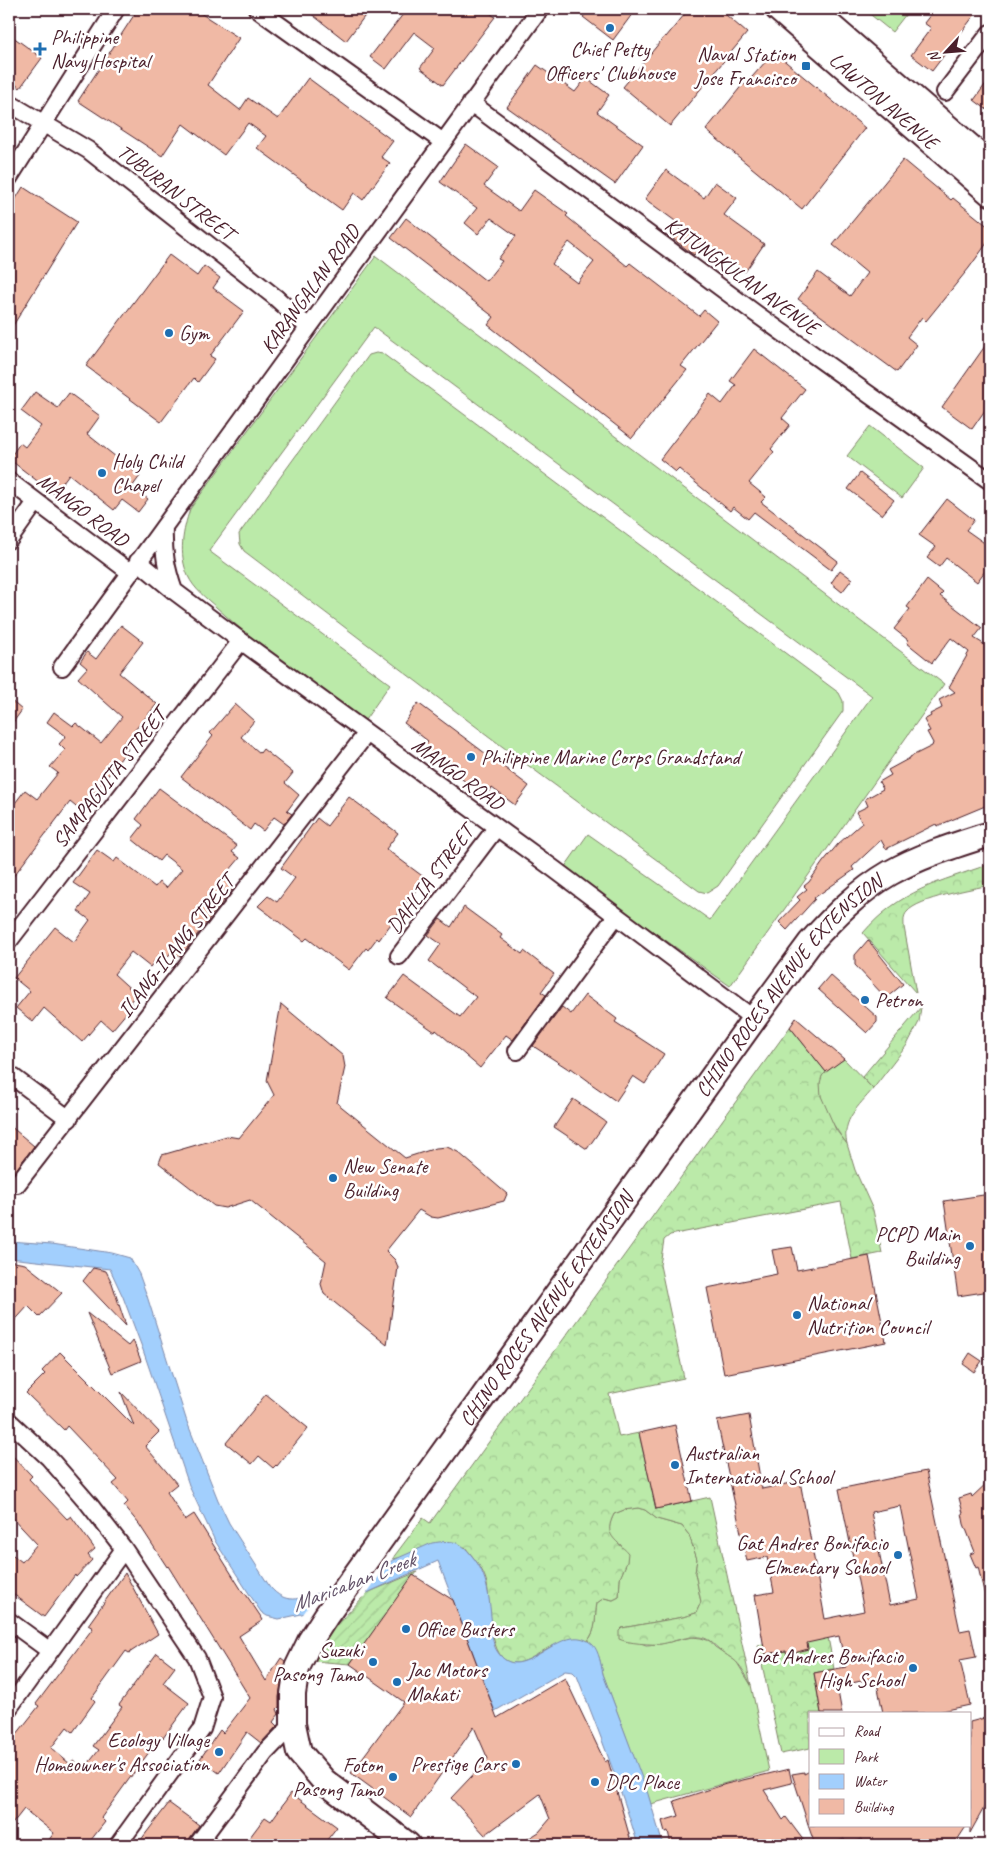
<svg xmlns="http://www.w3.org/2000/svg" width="999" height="1854" font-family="Caveat,sans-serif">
  <defs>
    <pattern id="forest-crowns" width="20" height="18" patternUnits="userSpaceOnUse" patternTransform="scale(1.25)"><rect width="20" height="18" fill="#bbeaa9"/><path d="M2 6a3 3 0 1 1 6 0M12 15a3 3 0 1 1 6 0" fill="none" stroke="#a2c892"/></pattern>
    <pattern id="garden-furrows" width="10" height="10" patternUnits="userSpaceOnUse" patternTransform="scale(1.25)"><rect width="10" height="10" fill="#bbeaa9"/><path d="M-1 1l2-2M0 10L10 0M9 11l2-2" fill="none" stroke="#a2c892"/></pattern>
  </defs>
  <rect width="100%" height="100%" fill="#fff"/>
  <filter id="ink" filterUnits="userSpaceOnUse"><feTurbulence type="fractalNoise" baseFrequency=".02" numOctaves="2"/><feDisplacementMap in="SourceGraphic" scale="10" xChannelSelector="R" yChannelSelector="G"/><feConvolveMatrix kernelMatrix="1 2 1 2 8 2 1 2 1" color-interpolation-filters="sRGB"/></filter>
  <g filter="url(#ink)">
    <path fill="#bbeaa9" stroke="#82846a" d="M868 9H910L892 32 866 11Z
      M376 256 944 684 730 986 564 868 588 834 710 920 872 696 374 327 209 551 390 684 365 720C315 684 262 650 216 607 206 598 194 589 188 576 178 553 183 531 190 509Z
      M376 353 383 354 839 693 843 701V711L718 886 707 893 699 891 499 744 244 551 240 544 239 534 369 355Z
      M870 426 924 468 902 498 847 456Z
      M844 1059 873 1089C859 1106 841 1120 847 1144 836 1130 812 1094 822 1076 826 1069 837 1064 844 1059Z
      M638 1508 645 1510 657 1519 682 1526 689 1535 697 1559 695 1573 701 1602 696 1613 683 1617 622 1628 626 1642 636 1641 646 1645 660 1644 692 1637 701 1638 710 1641 715 1647 736 1661 751 1685 769 1771 651 1804 603 1674 599 1657 587 1642C598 1628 594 1618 597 1603L604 1598 613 1600 619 1597 620 1578 627 1561 621 1545C607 1537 607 1528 614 1514L624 1510Z"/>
    <path fill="url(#forest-crowns)" stroke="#82846a" d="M990 864V885C972 889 918 898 907 912 903 916 904 922 904 927L916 993 863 933C900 890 939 882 990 864Z
      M921 1007 919 1022 907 1045 873 1089 862 1077Z
      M790 1027 826 1072 822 1076 820 1083 821 1096 836 1130 847 1144 855 1170 873 1210 882 1253 852 1259 841 1202 670 1235 664 1240 660 1265 684 1378 609 1394 619 1437 639 1433 656 1509 710 1497 751 1685C748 1678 740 1664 734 1660 730 1657 725 1654 721 1651 717 1648 714 1644 710 1641 696 1631 675 1642 661 1644 653 1645 626 1643 619 1639V1631L622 1628 683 1617 696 1613 701 1602 695 1573 697 1559 689 1535 682 1526 657 1519 645 1510 638 1508 624 1510 614 1514C603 1536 615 1538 628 1553L627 1562 620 1578 619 1597 613 1600 604 1598 597 1603C594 1618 598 1628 587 1642L581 1639C571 1642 558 1643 548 1648 537 1654 529 1661 517 1663 485 1666 492 1599 486 1580 482 1567 473 1557 465 1547L392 1559 423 1518 430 1523Z
      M827 1632 834 1669 814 1673 821 1713H810V1748L781 1754 758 1645Z"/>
    <path fill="url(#garden-furrows)" stroke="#82846a" d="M417 1572 350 1664 313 1661 319 1643 367 1593Z"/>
    <path fill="#a2cffd" stroke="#7f89a9" d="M9 1241 52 1244 112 1253 130 1258 139 1274 147 1296 187 1422 218 1500 229 1523 270 1587C286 1605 298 1599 319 1593L432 1543C452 1540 460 1540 472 1556 489 1576 489 1600 492 1625 492 1634 492 1643 497 1651 522 1691 562 1615 593 1645 599 1651 601 1665 603 1674L648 1794 663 1845H638C621 1788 599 1732 577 1676L573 1672 565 1671 495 1711 438 1561 367 1593 306 1613 279 1619 267 1616 261 1612 215 1541 190 1488 143 1350 123 1297 110 1269 9 1258Z"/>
    <path fill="#fff" d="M394 1556 364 1597 301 1617 322 1588Z"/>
    <path fill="#f0b9a5" stroke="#4a1f2b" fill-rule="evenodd" d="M138 9H194L239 38 208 85 240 110 248 98 278 119 308 78 393 141 381 157 390 163 363 200 354 193 342 210 257 148 266 136 248 123 224 155 183 124 162 156 78 101Z
      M305 9H370L346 41Z
      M407 9H485L495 17 443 85 420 68 435 48 414 32 386 69 370 57Z
      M590 9H636L613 40 583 17Z
      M689 9H719L747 33 670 126 623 87 665 36 666 37Z
      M935 9H979L932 71 911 55 931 28 924 23Z
      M9 34 42 58 20 88 9 79Z
      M774 52 865 128 802 209 706 130 743 84 745 85Z
      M537 65 575 92 586 78 609 95 597 112 643 145 615 184 507 107Z
      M990 78V112L974 100Z
      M466 144 498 167 484 186 519 211 534 190 568 214 566 216 627 266 630 263 699 316 704 310 717 321 681 366 687 370 632 438 488 325 494 317 391 238 406 218 486 281 502 261 498 259 516 236 491 218 478 234 465 223 477 208 440 182ZM569 242 594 262 577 283 552 264Z
      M903 160 951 200 953 198 990 228V239L969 268 926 321 922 317 907 337 917 345 897 372 798 299 818 272 850 296 867 273 833 245Z
      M666 170 704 198 715 182 737 198 724 215 764 244 745 272 703 242 694 255 673 239 682 226 645 199Z
      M23 187 77 222 9 332V210Z
      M169 255 197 276 204 266 220 278 213 288 244 311 210 356 215 359 198 382 194 378 161 422 86 366Z
      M990 339V403L972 429 942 407Z
      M754 349 805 389 782 418 790 425 771 449 774 452 749 483 766 497 761 502 838 561 831 570 754 512 748 519 733 507 730 511 679 469 676 472 660 459 710 394 722 404 736 385 730 381Z
      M35 392 58 408 69 393 100 416 87 434 140 476 132 487 148 499 138 512 122 500 114 510 69 474 54 494 9 459 20 443 25 447 41 426 21 411Z
      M860 473 894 500 882 515 848 489Z
      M947 499 974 520 966 530 990 547V564L977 582 946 558 939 567 927 558 936 547 919 535Z
      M840 570 852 579 842 592 831 583Z
      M927 580 943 593 940 596 982 628 974 638 990 648V804L937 826 936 824 886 849 881 840 852 867 854 870 814 898 815 899 787 930 779 922 800 900 797 897 807 889 804 886 809 882 823 862 838 844 862 823 856 812 868 806 865 799 883 789 879 782 891 775 888 770 910 758V757L932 746 933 743 927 732 930 731 924 720 931 716 930 714 942 708 939 700 955 692 949 687 969 652 951 638 932 663 907 643 908 640 894 629 910 609 907 607Z
      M121 625 143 642 119 673 157 704 123 744 128 749 81 811 70 802 9 882V811L25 790 37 799 58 773 50 767 65 750 59 744 66 736 47 722 54 712 73 726 76 723 101 743 122 717 78 678 87 668 80 662 87 652 96 659Z
      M9 699 22 710 9 728Z
      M418 703 529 786 515 805 492 788 486 796 459 777 457 779 447 772 449 769 422 748 428 741 404 723Z
      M235 704 254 721 241 737 260 753 263 749 293 773 285 783 299 795 287 811 292 814 284 824 274 817 263 831 254 824 250 830 181 777 213 736 210 733Z
      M159 788 237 846 232 852 240 858 223 878 234 887 180 957 172 951 166 959 160 954 150 967 131 952 114 974 136 994 130 1002 133 1005 112 1030 101 1020 82 1042 44 1008 33 1022 16 1008 30 991 14 978 55 927 74 942 90 920 78 911 90 894 73 883 97 850 114 862 117 858 155 887 159 882 166 888 182 869 164 855 159 861 132 839 143 825 136 819Z
      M349 797 398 833 386 849 425 878 379 940 377 938 368 950 366 948 349 970 307 938 304 941 258 906 268 896 277 902 295 878 281 868 317 818 327 826Z
      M464 907 502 935 500 938 522 954 524 951 554 974 541 992 546 995 513 1040 506 1035 480 1068 436 1030 435 1032 387 998 404 976 460 1017 476 997 429 961 441 944 428 935 440 919 451 927Z
      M868 940 903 984 886 998 855 965V955Z
      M830 975 877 1017V1022L867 1033 818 989Z
      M585 995 617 1019 615 1022 664 1054 645 1084 633 1076 616 1101 590 1083V1082L571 1068 570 1070 533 1046 562 1007 571 1014Z
      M281 1004 343 1056 345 1067 337 1103 405 1158 436 1148 447 1147 458 1152 507 1194 504 1201 438 1218 431 1217 419 1210 386 1251 395 1260 398 1267 387 1345 324 1294 321 1284 326 1261 250 1200 225 1208 214 1206 159 1163 162 1155 227 1136 239 1138 274 1095 267 1081Z
      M796 1018 844 1059 826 1072 790 1027Z
      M573 1099 606 1122 587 1149 554 1127Z
      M9 1125 34 1146 9 1179Z
      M990 1194V1291L958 1296 944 1201Z
      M792 1247 797 1270 869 1256 886 1342 724 1374 707 1288 777 1274 772 1250Z
      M9 1261 25 1264 62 1293 39 1317 28 1306 9 1327Z
      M93 1268 106 1271 112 1283 126 1326 83 1281Z
      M87 1313 128 1346 133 1340 141 1361 112 1373Z
      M60 1352 134 1426 121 1392 159 1432 145 1446 177 1484 167 1492 185 1520 194 1514 244 1594 245 1593 263 1620 239 1636 266 1681 281 1658 285 1661 279 1697V1707L277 1709 279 1714 273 1722 277 1726 261 1743 247 1732 219 1773 200 1759 220 1730 223 1733 250 1698 168 1566 167 1567 139 1524 124 1506 128 1502 113 1484 118 1480 67 1426 64 1430 26 1393 45 1374 42 1371Z
      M970 1353 982 1361 974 1372 963 1364Z
      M266 1394 308 1428 277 1466 276 1465 273 1468 259 1456 252 1464 226 1443Z
      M749 1415 762 1489 800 1481 825 1619 864 1611 839 1489 926 1471 960 1631 970 1629 976 1657 960 1660 970 1705 933 1713H883L876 1678 837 1686 842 1713H821L814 1673 846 1667 839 1636 807 1643 808 1649 787 1655 786 1651 765 1654 755 1595 774 1592 767 1557 747 1561 717 1421ZM900 1506 919 1599 890 1605 871 1512Z
      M675 1425 692 1501 656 1509 639 1433Z
      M9 1452 32 1476 29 1479 67 1519 71 1516 95 1549 88 1555 92 1560 76 1577 75 1575 44 1617 9 1591V1552L22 1562 37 1544 9 1514Z
      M990 1480V1599L986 1600 978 1567 976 1568 970 1554 975 1552 964 1524 962 1513H963L959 1498 971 1494 972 1497Z
      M125 1573 158 1634 129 1653 126 1651 92 1698 95 1701 73 1732 67 1727 51 1748 70 1764 73 1760 84 1769 99 1750 93 1746 122 1707 119 1705 157 1653 175 1667 163 1683 189 1703 163 1738 161 1736 127 1782 101 1818 105 1822 87 1845H45L54 1833 24 1809 9 1828V1744L39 1706 36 1704 93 1628 88 1625Z
      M413 1575 453 1600 497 1718 565 1678 605 1762 608 1760 632 1845H518L539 1832 550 1819 540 1794 485 1835 451 1798 488 1759 474 1727 411 1817 351 1773 404 1702 350 1664Z
      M988 1717 990 1726V1797L970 1833V1722Z
      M789 1769 792 1783 764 1790 783 1820 786 1817 807 1845H671L668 1831 665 1832 662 1821 679 1816 674 1801 726 1784Z
      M810 1771V1823L808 1824 792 1774 804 1772V1774Z
      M291 1793 337 1827 323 1845H244L265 1817 271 1821Z
      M169 1803 199 1825 185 1845H137Z
      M808 1825H967L954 1845H865L862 1839 847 1845 844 1839 828 1845H815Z"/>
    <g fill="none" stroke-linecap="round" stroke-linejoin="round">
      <defs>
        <path id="street" d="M257 9 443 142
          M945 92 990 33
          M9 103 88 150 275 297 308 327
          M471 103 755 313 990 481
          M9 178 116 9
          M9 481 131 573
          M164 527C163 552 166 568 174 591
          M9 540 36 502
          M138 561 174 591 241 641 554 869 754 1019
          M62 667 540 9
          M9 941 241 641
          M399 956 496 828
          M517 1051 616 916
          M9 1074 69 1119
          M17 1184 367 733
          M9 1421 49 1458 89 1504 124 1549 197 1658 212 1697 202 1729 118 1845
          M9 1621 50 1651
          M9 1708 124 1549
          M197 1845 265 1753 293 1724"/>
        <g id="secondary">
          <path id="s1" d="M778 9 990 193"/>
          <path d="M811 9 990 164"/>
          <path id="s2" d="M408 1845 324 1781 299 1752 293 1724V1694L297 1668 310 1641 326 1616 754 1019 810 943C834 916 859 891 890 873 922 855 956 845 990 834"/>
        </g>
      </defs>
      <use href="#street" stroke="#4a1f2b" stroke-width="20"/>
      <use href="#secondary" stroke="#4a1f2b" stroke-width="28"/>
      <use href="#street" stroke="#fff" stroke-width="16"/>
      <use href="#secondary" stroke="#fff" stroke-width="24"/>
    </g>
  </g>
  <g fill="#1f6fb2" stroke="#fff" stroke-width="2">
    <circle cx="610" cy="28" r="5"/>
    <path d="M37.5 41.5h5v5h5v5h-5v5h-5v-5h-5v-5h5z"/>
    <rect x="801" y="61" width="10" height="10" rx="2.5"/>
    <circle cx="169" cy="333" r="5"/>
    <circle cx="102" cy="473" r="5"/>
    <circle cx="471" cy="757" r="5"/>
    <circle cx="865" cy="1000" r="5"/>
    <circle cx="333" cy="1178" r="5"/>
    <circle cx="970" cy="1246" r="5"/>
    <circle cx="797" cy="1315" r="5"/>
    <circle cx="675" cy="1465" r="5"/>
    <circle cx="898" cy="1555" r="5"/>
    <circle cx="406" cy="1629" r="5"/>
    <circle cx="373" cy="1662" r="5"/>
    <circle cx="913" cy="1668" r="5"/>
    <circle cx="397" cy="1682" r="5"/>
    <circle cx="219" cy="1752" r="5"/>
    <circle cx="516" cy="1764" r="5"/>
    <circle cx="393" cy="1777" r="5"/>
    <circle cx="595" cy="1782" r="5"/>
  </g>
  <g text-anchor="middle" stroke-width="5" stroke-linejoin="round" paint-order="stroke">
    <g font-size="21" fill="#4a1f2b" stroke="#fff" text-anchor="start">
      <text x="51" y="44">Philippine<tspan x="51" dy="24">Navy Hospital</tspan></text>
      <text x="610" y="56" text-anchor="middle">Chief Petty<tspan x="610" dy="24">Officers' Clubhouse</tspan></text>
      <text x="796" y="61" text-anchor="end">Naval Station<tspan x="796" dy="24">Jose Francisco</tspan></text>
      <text x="179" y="340">Gym</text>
      <text x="112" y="468">Holy Child<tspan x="112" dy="24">Chapel</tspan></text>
      <text x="481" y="764">Philippine Marine Corps Grandstand</text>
      <text x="875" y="1007">Petron</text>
      <text x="343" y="1173">New Senate<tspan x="343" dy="24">Building</tspan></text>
      <text x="960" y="1241" text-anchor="end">PCPD Main<tspan x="960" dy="24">Building</tspan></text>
      <text x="807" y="1310">National<tspan x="807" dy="24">Nutrition Council</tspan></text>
      <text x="685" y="1460">Australian<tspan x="685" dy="24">International School</tspan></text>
      <text x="888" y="1550" text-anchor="end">Gat Andres Bonifacio<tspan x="888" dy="24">Elmentary School</tspan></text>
      <text x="416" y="1636">Office Busters</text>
      <text x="363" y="1657" text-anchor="end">Suzuki<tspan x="363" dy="24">Pasong Tamo</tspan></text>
      <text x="903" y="1663" text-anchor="end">Gat Andres Bonifacio<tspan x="903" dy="24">High School</tspan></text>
      <text x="407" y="1677">Jac Motors<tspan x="407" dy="24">Makati</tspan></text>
      <text x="209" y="1747" text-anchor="end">Ecology Village<tspan x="209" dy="24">Homeowner's Association</tspan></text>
      <text x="506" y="1771" text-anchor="end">Prestige Cars</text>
      <text x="383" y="1772" text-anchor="end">Foton<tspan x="383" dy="24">Pasong Tamo</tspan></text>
      <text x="605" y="1789">DPC Place</text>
    </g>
    <g font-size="21" fill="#4a1f2b" stroke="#fff">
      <text dy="7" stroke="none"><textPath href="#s1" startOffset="140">LAWTON AVENUE</textPath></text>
      <text transform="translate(176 192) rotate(38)" y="7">TUBURAN STREET</text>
      <text transform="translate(742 276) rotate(36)" y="7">KATUNGKULAN AVENUE</text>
      <text transform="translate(310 289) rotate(-54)" y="7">KARANGALAN ROAD</text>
      <text transform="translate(83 510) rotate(37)" y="7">MANGO ROAD</text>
      <text transform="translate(458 774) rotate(36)" y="7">MANGO ROAD</text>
      <text transform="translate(109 778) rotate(-52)" y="7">SAMPAGUITA STREET</text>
      <text transform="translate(430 879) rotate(-53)" y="7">DAHLIA STREET</text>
      <text transform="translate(176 946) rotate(-52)" y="7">ILANG-ILANG STREET</text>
      <text dy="7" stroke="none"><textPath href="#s2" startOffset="1071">CHINO ROCES AVENUE EXTENSION</textPath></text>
      <text dy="7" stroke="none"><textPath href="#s2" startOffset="666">CHINO ROCES AVENUE EXTENSION</textPath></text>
    </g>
    <g font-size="22" font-style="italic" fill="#64546a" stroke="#fff">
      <text transform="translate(353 1581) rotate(-21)" y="8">Maricaban Creek</text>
    </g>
  </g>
  <rect width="999" height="1854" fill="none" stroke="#fff" stroke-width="30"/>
  <rect x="15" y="15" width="969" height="1824" fill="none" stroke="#4a1f2b" stroke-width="2" filter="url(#ink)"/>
  <rect x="809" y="1712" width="162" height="115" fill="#ffffff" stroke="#b7a5aa"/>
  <rect x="819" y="1728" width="25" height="8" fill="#ffffff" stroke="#b7a5aa"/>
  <text x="854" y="1736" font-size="15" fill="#4a1f2b">Road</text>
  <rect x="819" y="1749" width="25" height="15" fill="#bbeaa9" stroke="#b7a5aa"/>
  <text x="854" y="1762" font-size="15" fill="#4a1f2b">Park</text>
  <rect x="819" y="1774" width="25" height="15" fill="#a2cffd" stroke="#b7a5aa"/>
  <text x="854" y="1786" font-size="15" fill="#4a1f2b">Water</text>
  <rect x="819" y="1799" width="25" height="15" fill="#f0b9a5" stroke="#b7a5aa"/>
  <text x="854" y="1812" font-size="15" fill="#4a1f2b">Building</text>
  <g transform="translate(946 52) rotate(244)" stroke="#ffffff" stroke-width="4" paint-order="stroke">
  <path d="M0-4L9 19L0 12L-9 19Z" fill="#4a1f2b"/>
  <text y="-8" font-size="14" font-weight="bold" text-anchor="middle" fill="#4a1f2b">N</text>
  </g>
</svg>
